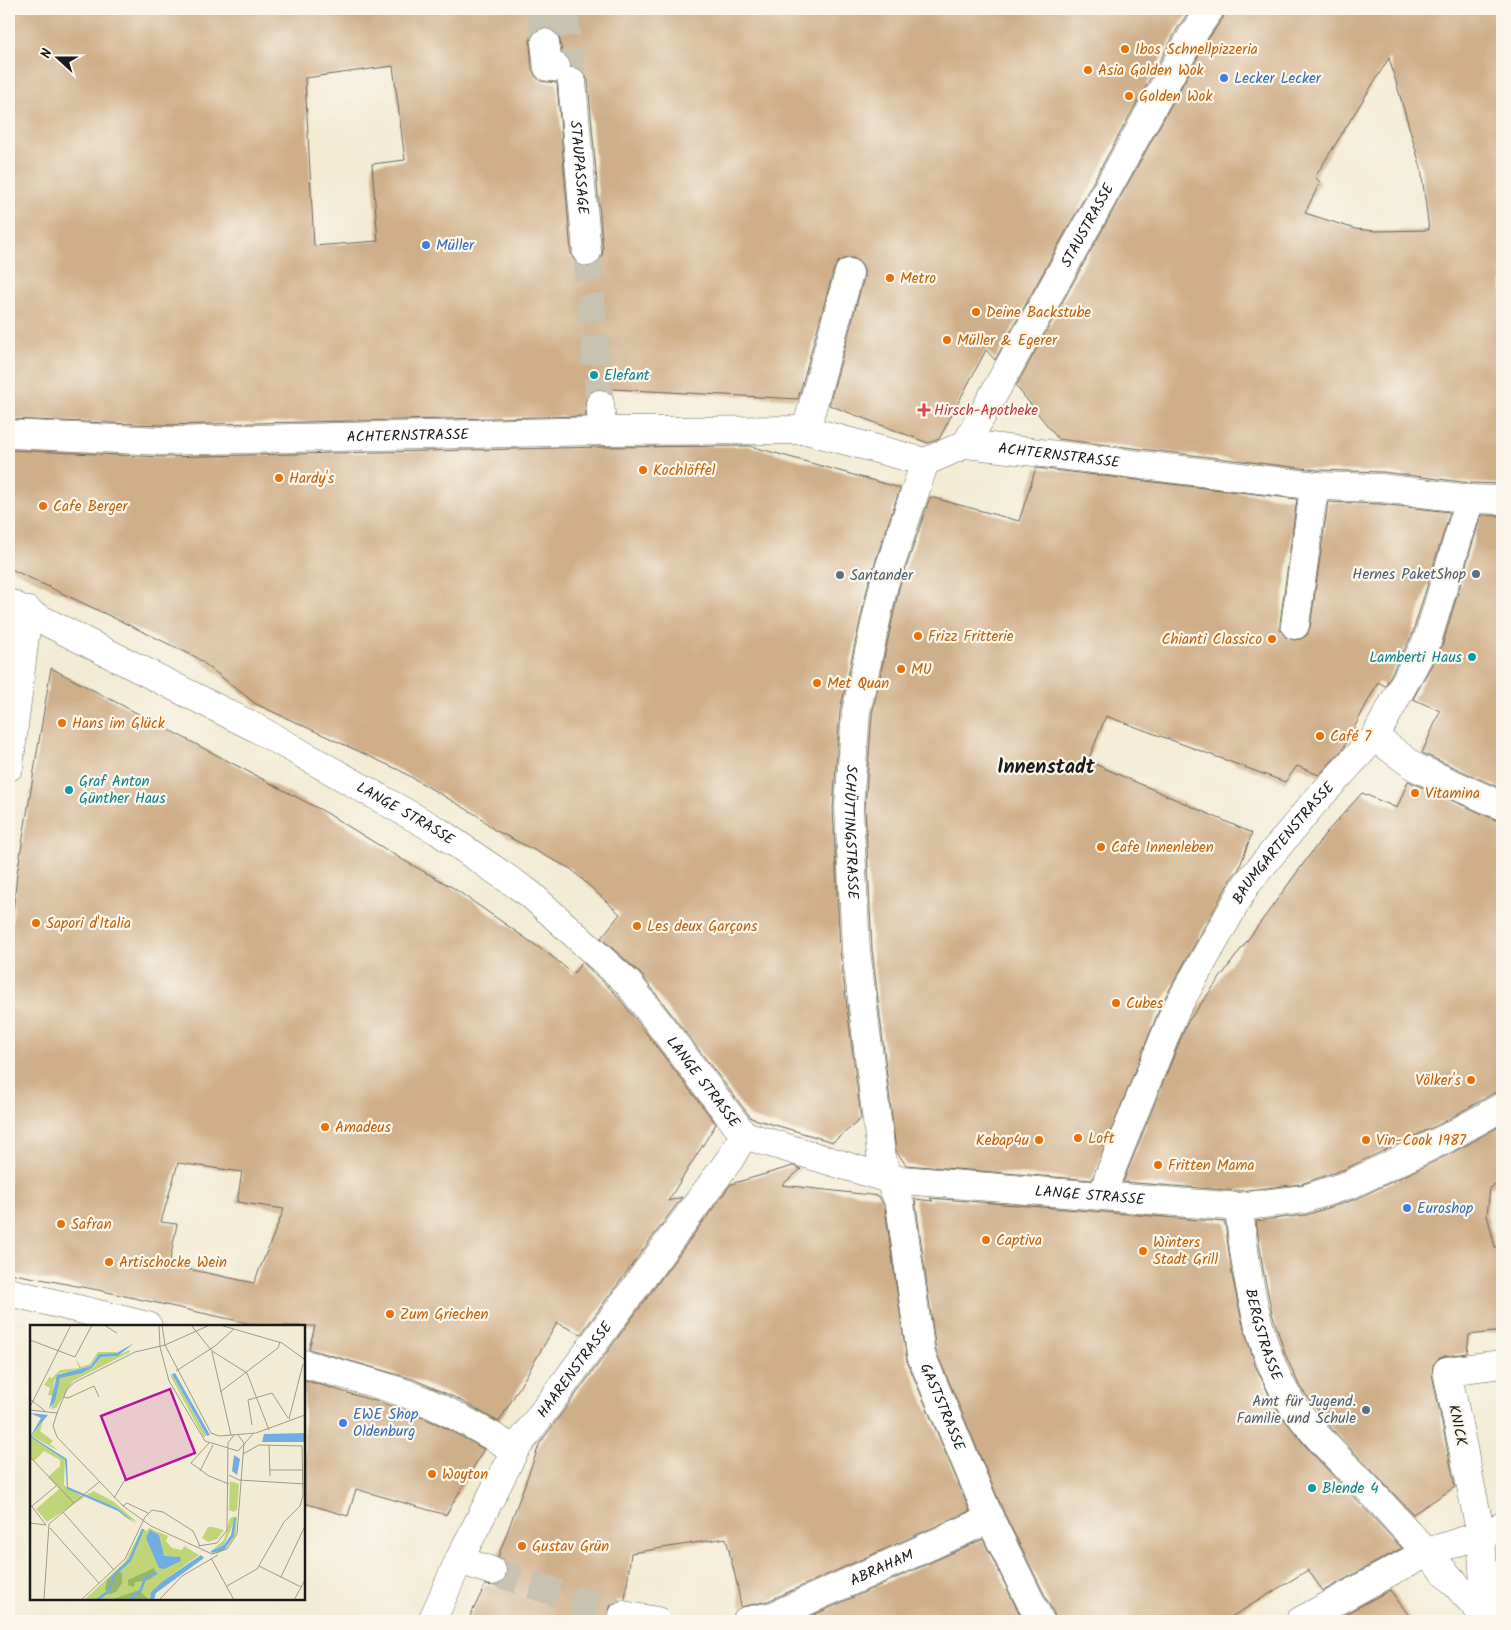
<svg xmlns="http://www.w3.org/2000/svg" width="1511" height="1630" font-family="Kalam,sans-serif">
  <rect width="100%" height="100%" fill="#fbf7ec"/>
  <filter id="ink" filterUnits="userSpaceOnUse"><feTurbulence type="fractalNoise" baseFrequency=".02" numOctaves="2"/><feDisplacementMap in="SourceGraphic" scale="10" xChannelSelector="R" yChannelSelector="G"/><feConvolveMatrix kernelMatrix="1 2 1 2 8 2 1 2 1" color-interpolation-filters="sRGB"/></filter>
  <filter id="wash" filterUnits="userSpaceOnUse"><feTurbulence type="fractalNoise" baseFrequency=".0096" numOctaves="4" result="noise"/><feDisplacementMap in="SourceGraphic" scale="20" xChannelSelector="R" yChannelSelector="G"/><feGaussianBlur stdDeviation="1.12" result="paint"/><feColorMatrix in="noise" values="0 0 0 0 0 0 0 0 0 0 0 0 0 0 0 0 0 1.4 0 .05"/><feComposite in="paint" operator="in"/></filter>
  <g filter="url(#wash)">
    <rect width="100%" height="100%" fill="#f3ecd5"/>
    <g id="blocks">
      <path fill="#cfaf89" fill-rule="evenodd" d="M9 9H1191L1179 26 995 360 986 350 939 439 928 443 829 405 864 277V270L860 262 853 258H846L838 262 834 269 798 399 594 388 586 398V416L162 425 9 419ZM543 28H551L557 33 560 41 562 53 569 59 572 67 579 68 584 73 588 81 603 251 601 259 596 265 589 267 580 266 574 261 571 253 557 83 540 81 535 76 532 69 530 45V37L535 31ZM393 66 405 160 372 164 378 241 314 246 305 78Z
        M1225 9H1502V484L1471 483 1383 472 1318 470 1058 439 1016 386 1206 42 1223 18ZM1389 58 1421 168 1429 230 1375 231 1355 229 1305 213 1320 182 1315 177Z
        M750 446 900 488 869 581 840 711 833 808 840 951 861 1119 833 1142 751 1118 640 973 601 938 620 914 571 869 493 829 480 817 399 770 256 704 196 657 9 568V450L162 457 603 447Z
        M1036 468 1297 499 1280 623V630L1285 637 1293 640 1301 639 1307 635 1310 627 1328 502 1380 504 1450 512 1412 635 1385 686 1378 682 1343 749 1319 775 1297 766 1285 782 1106 716 1088 761 1252 833 1239 869 1232 877 1161 1005 1092 1180 906 1165 896 1151 872 949 865 807 872 714 899 588 930 497 1019 521Z
        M1481 515 1502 516V789L1422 753 1440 711 1413 699 1442 646Z
        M51 668 325 812 403 860 452 887 554 958 573 974 582 962 616 994 716 1124 668 1201 682 1197 581 1334 557 1323 499 1422 456 1398 413 1379 309 1349 315 1326H261L98 1290 9 1273V952L17 874ZM178 1163 242 1172 237 1202 284 1209 254 1283 169 1265 177 1224 161 1222Z
        M1408 781 1496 820 1502 821V1091L1494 1093 1440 1124 1345 1169 1301 1184 1239 1191 1123 1182 1187 1023 1325 834 1362 793 1397 808Z
        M1502 1125V1182L1490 1188 1487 1215 1495 1247H1502V1331L1469 1335 1467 1353 1445 1356 1438 1359 1433 1365 1432 1374 1455 1487 1413 1514 1332 1429 1300 1387 1285 1354 1272 1313 1263 1269 1256 1221 1306 1215 1356 1199 1454 1152Z
        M793 1166 801 1169 782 1185 879 1196 885 1208 907 1361 970 1511 768 1601 741 1607 737 1584 726 1538 631 1553 625 1600 617 1601 611 1605 608 1613 609 1621H468L485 1585 496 1586 503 1582 507 1576V1567L504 1561 498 1557 540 1443 731 1184Z
        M930 1198 1225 1222 1232 1275 1242 1321 1255 1365 1273 1403 1285 1420 1309 1450 1402 1548 1323 1591 1308 1570 1225 1621H1056L1054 1614 1004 1513 936 1351 915 1199 933 1201Z
        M304 1380 402 1409 442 1426 484 1449 446 1515 356 1489 348 1516 304 1503Z
        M983 1539 1023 1621H800Z
        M1390 1590 1413 1621H1346L1342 1616Z"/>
    </g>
  </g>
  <g filter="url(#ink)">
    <use href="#blocks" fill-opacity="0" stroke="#67655d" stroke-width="1"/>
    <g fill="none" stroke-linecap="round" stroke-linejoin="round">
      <path stroke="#c8c2b0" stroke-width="28" stroke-dasharray="28 14" stroke-linecap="butt" d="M541 9 545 43
        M564 9 572 82
        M587 252 600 404
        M492 1571 623 1615"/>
      <defs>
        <g id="minor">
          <path d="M545 43 548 67H556"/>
          <path id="s1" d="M572 82 587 252"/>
          <path d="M600 404 603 431"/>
          <path d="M806 430 849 273"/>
          <path id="s2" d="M9 434 162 441 603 431 806 430 925 462 966 444 1317 486 1381 488 1470 499 1502 500"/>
          <path id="s3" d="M966 444 1193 34 1210 9"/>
          <path id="s4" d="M925 462 884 584 856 712 849 807 856 950 881 1154 889 1179 900 1204 921 1355 990 1519 1040 1621"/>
          <path id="s5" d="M9 603 258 729 438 831 530 894 628 983 744 1135 889 1179 1239 1207 1304 1199 1351 1184 1447 1138 1502 1107"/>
          <path d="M1295 625 1312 502 1317 486"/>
          <path d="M1375 737 1415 767 1502 806"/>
          <path d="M9 767 28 611"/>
          <path id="s6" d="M1104 1195 1108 1178 1175 1011 1246 885 1312 805 1375 737 1427 641 1470 499"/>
          <path id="s7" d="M1239 1207C1244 1260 1255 1330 1278 1379 1299 1424 1339 1458 1372 1493 1411 1535 1450 1578 1489 1621"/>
          <path d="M9 1292 148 1326"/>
          <path d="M304 1364C338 1373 373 1382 407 1394 445 1408 481 1429 515 1450"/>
          <path d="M459 1560 492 1571"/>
          <path d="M623 1615 657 1621"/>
          <path d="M1486 1618 1481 1535 1447 1371 1502 1364"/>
          <path id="s8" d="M432 1621 459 1560 515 1450 730 1159 744 1135"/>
          <path d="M746 1621 773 1616"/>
          <path id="s9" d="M773 1621V1616L990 1519"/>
          <path d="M1300 1621 1427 1552 1481 1535 1502 1526"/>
        </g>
      </defs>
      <use href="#minor" stroke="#67655d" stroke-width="29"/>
      <use href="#minor" stroke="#fff" stroke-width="28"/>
    </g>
  </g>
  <g fill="#e8710a" stroke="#fbf7ec" stroke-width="2">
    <circle cx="1125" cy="49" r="5"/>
    <circle cx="1088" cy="70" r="5"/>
    <circle cx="1129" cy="96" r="5"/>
    <circle cx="890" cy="278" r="5"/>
    <circle cx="976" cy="312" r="5"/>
    <circle cx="947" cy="340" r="5"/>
    <circle cx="643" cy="470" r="5"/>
    <circle cx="279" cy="478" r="5"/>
    <circle cx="43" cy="506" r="5"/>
    <circle cx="918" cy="636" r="5"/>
    <circle cx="1272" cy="639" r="5"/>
    <circle cx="901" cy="669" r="5"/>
    <circle cx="817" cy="683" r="5"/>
    <circle cx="62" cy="723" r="5"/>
    <circle cx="1320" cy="736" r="5"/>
    <circle cx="1415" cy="793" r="5"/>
    <circle cx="1101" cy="847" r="5"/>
    <circle cx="36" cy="923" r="5"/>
    <circle cx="637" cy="926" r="5"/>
    <circle cx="1116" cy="1003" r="5"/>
    <circle cx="1471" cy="1080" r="5"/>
    <circle cx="325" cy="1127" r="5"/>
    <circle cx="1078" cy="1138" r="5"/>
    <circle cx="1039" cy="1140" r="5"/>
    <circle cx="1366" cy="1140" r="5"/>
    <circle cx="1158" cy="1165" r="5"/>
    <circle cx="61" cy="1224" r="5"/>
    <circle cx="986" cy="1240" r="5"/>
    <circle cx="1143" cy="1251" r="5"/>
    <circle cx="109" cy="1262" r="5"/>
    <circle cx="390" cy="1314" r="5"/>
    <circle cx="432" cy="1474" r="5"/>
    <circle cx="522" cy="1546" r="5"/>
  </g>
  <g fill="#3f7fe0" stroke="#fbf7ec" stroke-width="2">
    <circle cx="1224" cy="78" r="5"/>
    <circle cx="426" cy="245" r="5"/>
    <circle cx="1407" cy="1208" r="5"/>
    <circle cx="343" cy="1423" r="5"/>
  </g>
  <g fill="#0f9aa8" stroke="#fbf7ec" stroke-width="2">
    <circle cx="594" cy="375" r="5"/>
    <circle cx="1472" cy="657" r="5"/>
    <circle cx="69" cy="790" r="5"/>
    <circle cx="1312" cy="1488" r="5"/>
  </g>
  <path fill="#e0444e" stroke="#fbf7ec" stroke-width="2" d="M921.5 402.5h5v5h5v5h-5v5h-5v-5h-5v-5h5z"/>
  <g fill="#5c6f8a" stroke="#fbf7ec" stroke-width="2">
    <circle cx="1476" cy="574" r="5"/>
    <circle cx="840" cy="575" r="5"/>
    <circle cx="1366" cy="1410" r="5"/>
  </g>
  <g text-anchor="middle" stroke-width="4.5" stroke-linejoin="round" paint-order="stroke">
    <g font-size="15" fill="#c56008" stroke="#fbf7ec" text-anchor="start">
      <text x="1135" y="54">Ibos Schnellpizzeria</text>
      <text x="1098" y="75">Asia Golden Wok</text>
      <text x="1139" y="101">Golden Wok</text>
      <text x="900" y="283">Metro</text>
      <text x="986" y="317">Deine Backstube</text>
      <text x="957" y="345">Müller &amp; Egerer</text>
      <text x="653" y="475">Kochlöffel</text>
      <text x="289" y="483">Hardy's</text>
      <text x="53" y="511">Cafe Berger</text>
      <text x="928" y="641">Frizz Fritterie</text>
      <text x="1262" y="644" text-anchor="end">Chianti Classico</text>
      <text x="911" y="674">MU</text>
      <text x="827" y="688">Met Quan</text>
      <text x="72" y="728">Hans im Glück</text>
      <text x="1330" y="741">Café 7</text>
      <text x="1425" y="798">Vitamina</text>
      <text x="1111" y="852">Cafe Innenleben</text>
      <text x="46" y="928">Sapori d'Italia</text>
      <text x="647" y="931">Les deux Garçons</text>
      <text x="1126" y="1008">Cubes</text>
      <text x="1461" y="1085" text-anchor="end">Völker's</text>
      <text x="335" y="1132">Amadeus</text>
      <text x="1088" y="1143">Loft</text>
      <text x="1029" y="1145" text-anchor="end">Kebap4u</text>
      <text x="1376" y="1145">Vin-Cook 1987</text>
      <text x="1168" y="1170">Fritten Mama</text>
      <text x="71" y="1229">Safran</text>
      <text x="996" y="1245">Captiva</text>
      <text x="1153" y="1247">Winters<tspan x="1153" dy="17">Stadt Grill</tspan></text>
      <text x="119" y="1267">Artischocke Wein</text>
      <text x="400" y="1319">Zum Griechen</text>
      <text x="442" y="1479">Woyton</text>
      <text x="532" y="1551">Gustav Grün</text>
    </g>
    <g font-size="15" fill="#366cbe" stroke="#fbf7ec" text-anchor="start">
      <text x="1234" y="83">Lecker Lecker</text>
      <text x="436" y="250">Müller</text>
      <text x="1417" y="1213">Euroshop</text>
      <text x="353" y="1419">EWE Shop<tspan x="353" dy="17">Oldenburg</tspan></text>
    </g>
    <g font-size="15" fill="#1c1c1c" stroke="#fbf7ec">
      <text dy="5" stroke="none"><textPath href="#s1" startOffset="86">STAUPASSAGE</textPath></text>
      <text dy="5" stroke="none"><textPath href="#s3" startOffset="250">STAUSTRASSE</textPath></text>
      <text dy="5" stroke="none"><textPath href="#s2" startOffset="399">ACHTERNSTRASSE</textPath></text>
      <text dy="5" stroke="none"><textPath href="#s2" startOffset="1059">ACHTERNSTRASSE</textPath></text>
      <text dy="5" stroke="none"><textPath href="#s5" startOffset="449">LANGE STRASSE</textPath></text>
      <text dy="5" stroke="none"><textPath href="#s4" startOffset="380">SCHÜTTINGSTRASSE</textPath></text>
      <text dy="5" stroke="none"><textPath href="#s6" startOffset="398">BAUMGARTENSTRASSE</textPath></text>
      <text dy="5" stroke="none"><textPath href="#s5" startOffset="854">LANGE STRASSE</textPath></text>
      <text dy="5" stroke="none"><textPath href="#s5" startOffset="1274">LANGE STRASSE</textPath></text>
      <text dy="5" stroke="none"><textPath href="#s7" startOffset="130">BERGSTRASSE</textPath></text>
      <text dy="5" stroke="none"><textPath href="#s8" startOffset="290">HAARENSTRASSE</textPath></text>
      <text dy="5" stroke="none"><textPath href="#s4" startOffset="966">GASTSTRASSE</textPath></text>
      <text transform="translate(1458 1425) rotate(78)" y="5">KNICK</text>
      <text dy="5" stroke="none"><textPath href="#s9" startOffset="124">ABRAHAM</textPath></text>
    </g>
    <g font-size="15" fill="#0d838f" stroke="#fbf7ec" text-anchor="start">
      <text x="604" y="380">Elefant</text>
      <text x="1462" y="662" text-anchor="end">Lamberti Haus</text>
      <text x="79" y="786">Graf Anton<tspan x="79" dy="17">Günther Haus</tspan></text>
      <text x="1322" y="1493">Blende 4</text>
    </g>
    <g font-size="15" fill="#be3a42" stroke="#fbf7ec" text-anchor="start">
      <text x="934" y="415">Hirsch-Apotheke</text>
    </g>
    <g font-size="15" fill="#4e5e75" stroke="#fbf7ec" text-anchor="end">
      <text x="1466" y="579">Hernes PaketShop</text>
      <text x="850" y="580" text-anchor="start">Santander</text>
      <text x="1356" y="1406">Amt für Jugend.<tspan x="1356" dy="17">Familie und Schule</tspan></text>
    </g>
    <g font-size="20" font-weight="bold" fill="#1c1c1c" stroke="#fbf7ec">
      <text x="1046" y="773">Innenstadt</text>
    </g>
  </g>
  <g transform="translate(30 1325)">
    <rect width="275" height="275" fill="#f3ecd5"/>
    <path d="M98 22 86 28 69 29 61 41 29 49 24 57 23 71 18 70 20 63 14 60 19 52 22 53 30 45 49 43 46 34 51 42 60 39 68 27H87ZM99 25 100 27 43 56 26 83 21 84 30 53 64 42 71 32 87 31ZM142 49 176 110 174 113 140 50ZM13 97 10 106 23 116 20 119 29 126 1 111ZM0 112 35 135 34 160 53 172 56 170 64 166 84 177 107 197 95 192 87 183 56 171 17 197 6 184 29 164 18 152 30 141V135L14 126 4 136 0 132ZM200 156 209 159 207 185 204 187 199 185ZM206 191 207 194 206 209 205 211 197 223 195 224 189 228 183 229 197 222 204 211 206 193 194 220 181 226 194 215 200 193ZM178 202H183L194 205 187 214 178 217 172 213ZM119 203 138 211 136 216 142 223 152 225 154 221 169 230 133 256 122 267 120 275H54L95 237 112 204 117 206Z" fill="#bfd578"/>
    <path d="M124 243 126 249 119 255 105 257 104 262 98 260V255ZM87 246 92 248V258L86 267 79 269 75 265 77 255ZM109 265 119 275H65L83 274Z" fill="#97b668"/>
    <path d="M104 18 88 31 71 32 63 42 52 48 30 53 25 76 19 84 27 50 61 41 69 29 87 28ZM145 48 180 110 177 111 142 49ZM0 88 18 90 1 111 37 134 38 162 87 183 107 200 88 186 37 164 35 135 0 112 11 93ZM275 108V117H232L234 109ZM204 130 210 134 207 150 202 146ZM204 193H206L204 211 194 225 182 228 181 226 194 220 201 210ZM120 205 129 210 134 231 150 232 151 236 134 244 129 243 116 213ZM171 230 174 233 126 268 124 275H120L121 267 133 256Z" fill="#70ade2"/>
    <path fill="none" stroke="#70ade2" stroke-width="2.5" d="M101 274 111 265 115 253 127 248M67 275 79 266 84 250 100 235 113 204"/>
    <path fill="none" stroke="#9d998b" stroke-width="1" d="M74 0 87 8M129 0 130 22M161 0 182 26 217 48 239 105M180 0 135 20 181 108 189 111 226 108 275 90M190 0 252 18 274 34M0 15 45 32 62 0M130 22 139 56 175 116 208 126 223 109M182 27 201 110M146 46 185 21 204 4M190 67 248 23 250 17M34 72 38 73 64 61 69 72M0 74 15 86M0 82 41 0M0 85 27 88 37 64 45 57 105 27 135 20 132 0M27 88 23 101 27 112 93 181 121 201 182 229 197 224 207 209 214 118 208 110M259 94 273 39M222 100 218 75 242 68 258 93M179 118 161 138 179 151 199 159M239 120 240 151M0 132 44 178M240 145H272M170 146 183 120M199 150 209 155 275 159M84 173 96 153M0 179 16 200M2 181 26 161M93 181 97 178 118 188M33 187 84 245M0 198 16 200M19 199 69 157M20 203 69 258M168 221 187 218 197 205 198 118 204 110M181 233 204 275M229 241 271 262M251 252 275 201M197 261 227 244 254 197 270 181 273 171 272 121 229 120 213 129M14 275 19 199M51 275 95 234 115 192 122 185 133 187 163 206 170 221M129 275 152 251 188 230M264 275 275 255"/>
    <path fill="#b5179e" fill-opacity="0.15" stroke="#b5179e" stroke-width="2.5" d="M140 64 165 128 96 155 71 91Z"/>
    <rect width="275" height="275" fill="none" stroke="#1c1c1c" stroke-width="2.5"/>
  </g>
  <rect width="1511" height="1630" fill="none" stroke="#fbf7ec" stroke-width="30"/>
  <g transform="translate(58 58) rotate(291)" stroke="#fbf7ec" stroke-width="4" paint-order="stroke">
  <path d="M0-4L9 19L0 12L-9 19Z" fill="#1c1c1c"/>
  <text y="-8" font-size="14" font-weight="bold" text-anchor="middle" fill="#1c1c1c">N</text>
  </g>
</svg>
